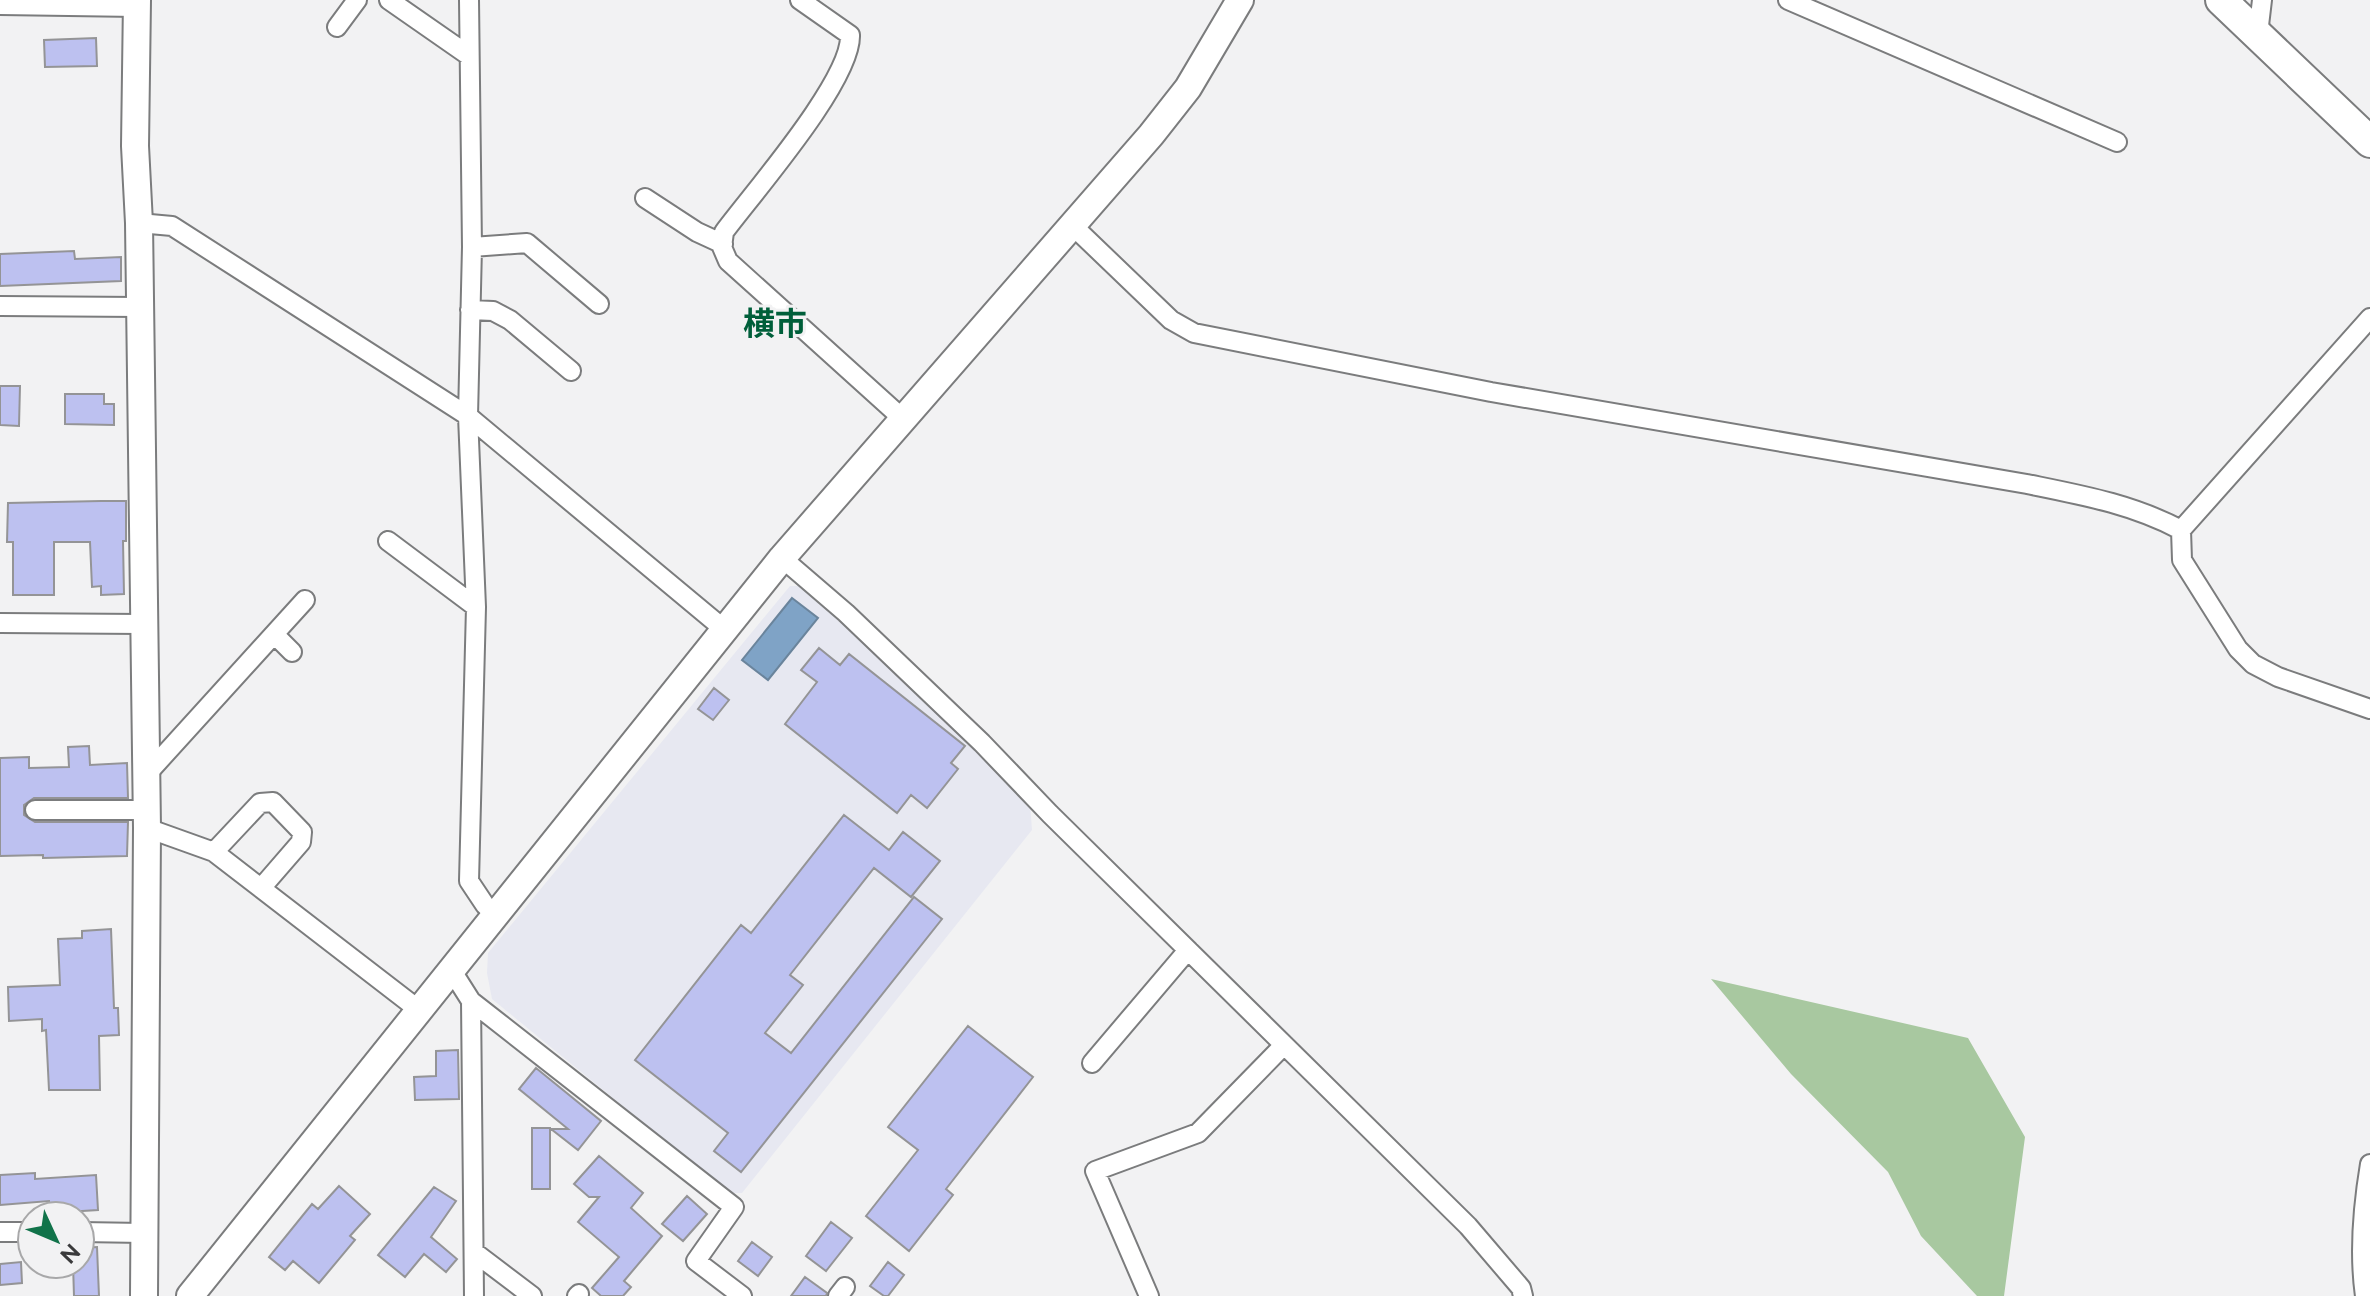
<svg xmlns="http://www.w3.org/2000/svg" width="2370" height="1296" font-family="Raleway,'Noto Sans JP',sans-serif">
  <rect width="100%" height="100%" fill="#f2f2f3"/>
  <path fill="#e7e8f1" d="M790 586H803L833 612 1030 803 1032 830 742 1193H729L492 999 487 973 488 953Z"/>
  <path fill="#a8c8a0" d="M1711 979 1968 1038 2025 1137 2004 1296H1977L1921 1236 1888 1172 1791 1074Z"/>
  <path fill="#7fa3c6" stroke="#6a849c" stroke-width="2" d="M792 598 818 618 768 680 742 660Z"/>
  <path fill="#bdc1f0" stroke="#949496" stroke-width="2" d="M96 38 97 66 45 67 44 40Z
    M74 251 75 259 121 257V281L0 286V254Z
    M0 386H20L19 426 0 425Z
    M65 394H104V404H114V425L65 424Z
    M101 501H126V541H123L124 594 101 595V586L92 587 90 542H54V595H13V542H7L8 503Z
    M819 648 840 665 849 654 965 746 951 763 958 769 927 808 911 795 897 813 785 724 817 682 801 670Z
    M714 688 729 700 713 720 698 709Z
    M89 746 90 765 127 763 128 798H34L24 805V815L35 822H128L127 856 43 858V855L0 856V758L29 757V768L69 767 68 747Z
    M844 815 889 850 903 832 940 861 911 897 874 868 790 975 803 985 765 1033 791 1053 914 897 942 919 741 1172 714 1151 728 1133 635 1060 741 925 751 933Z
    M111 929 114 1008H118L119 1035 99 1036 100 1090H49L46 1030 42 1031V1019L9 1021 8 987 60 985 58 939 82 938V931Z
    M968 1026 1033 1077 946 1189 953 1195 909 1251 866 1216 918 1150 888 1127Z
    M458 1050 459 1099 415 1100 414 1077 436 1076V1051Z
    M536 1068 601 1121 578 1150 551 1129H568L519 1089Z
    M532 1128H550V1189H532Z
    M599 1156 643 1193 631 1208 662 1236 624 1281 631 1287 623 1296H601L592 1288 619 1257 578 1222 599 1197H589L574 1184Z
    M35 1173V1179L96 1175 98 1210 50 1213 49 1201 0 1205V1175Z
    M339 1186 370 1214 350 1236 355 1240 319 1283 293 1261 285 1270 269 1257 312 1204 318 1209Z
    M434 1187 456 1201 431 1237 457 1259 446 1272 424 1254 405 1277 378 1255Z
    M687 1196 707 1214 683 1241 662 1224Z
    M831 1222 852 1238 826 1271 806 1256Z
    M752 1242 772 1257 758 1276 738 1261Z
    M97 1247 99 1296H74L73 1264H80V1248Z
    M21 1262 22 1283 0 1285V1264Z
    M888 1262 904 1275 888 1296H884L870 1286Z
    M805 1277 827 1293 826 1296H791Z"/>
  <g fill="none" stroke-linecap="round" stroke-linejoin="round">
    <defs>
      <path id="street" d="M389 0 468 55
        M469 0 472 247 468 416 476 607 469 881 485 905 495 915
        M800 0 850 35C852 80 753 193 724 232L722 247 728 261 902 418
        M1788 0 2117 142
        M0 5 137 7
        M337 27 357 0
        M2258 34 2262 0
        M645 198 697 232 723 244
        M139 223 172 226 468 416 725 630
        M1072 225 1171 320 1194 333 1491 392 2027 484C2081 495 2132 504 2181 530L2182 560 2238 649 2253 664 2278 677 2370 709
        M472 247 527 243 599 304
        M0 306 140 307
        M470 310 493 311 510 320 571 371
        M2181 530 2370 318
        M388 541 476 607
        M782 558 846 613 982 743 1050 814 1468 1226 1521 1288 1523 1296
        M0 623 143 624
        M274 634 292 652
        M146 775 305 600
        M35 810H147
        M147 828 214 852 419 1010
        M214 852 260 803 273 802 302 832 301 842 262 887
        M452 971 471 1001 474 1296
        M471 1001 734 1207 696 1261 742 1296
        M1092 1063 1188 950
        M0 1232H32
        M80 1232 144 1233
        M474 1252 532 1296
        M577 1296 579 1294
        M838 1296 845 1287
        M1149 1296 1095 1171 1198 1133 1284 1045
        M2365 1296C2359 1254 2363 1206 2370 1164"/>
      <path id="secondary" d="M137 0 135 146 139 223 147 828 144 1296
        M190 1296 782 558 1151 135 1188 88 1240 0"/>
      <path id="primary" d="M2221 0 2370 142"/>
    </defs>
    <use href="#street" stroke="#7b7c7d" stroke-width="22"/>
    <use href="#secondary" stroke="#7b7c7d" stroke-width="30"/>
    <use href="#primary" stroke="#7b7c7d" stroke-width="34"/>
    <use href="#street" stroke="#fff" stroke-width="18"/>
    <use href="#secondary" stroke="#fff" stroke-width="26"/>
    <use href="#primary" stroke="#fff" stroke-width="30"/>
  </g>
  <g text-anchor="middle" stroke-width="6" stroke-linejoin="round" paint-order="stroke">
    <g font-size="32" font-weight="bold" fill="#005f3a" stroke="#f2f2f3">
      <text x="775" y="335">横市</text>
    </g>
  </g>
  <g transform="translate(56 1240) rotate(134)"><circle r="38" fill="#f2f2f3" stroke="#a8a8a9" stroke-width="2"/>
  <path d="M0-6L14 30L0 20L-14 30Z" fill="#11734a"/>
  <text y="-12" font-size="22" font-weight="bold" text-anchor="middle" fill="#3a3a3b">N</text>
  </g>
</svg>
